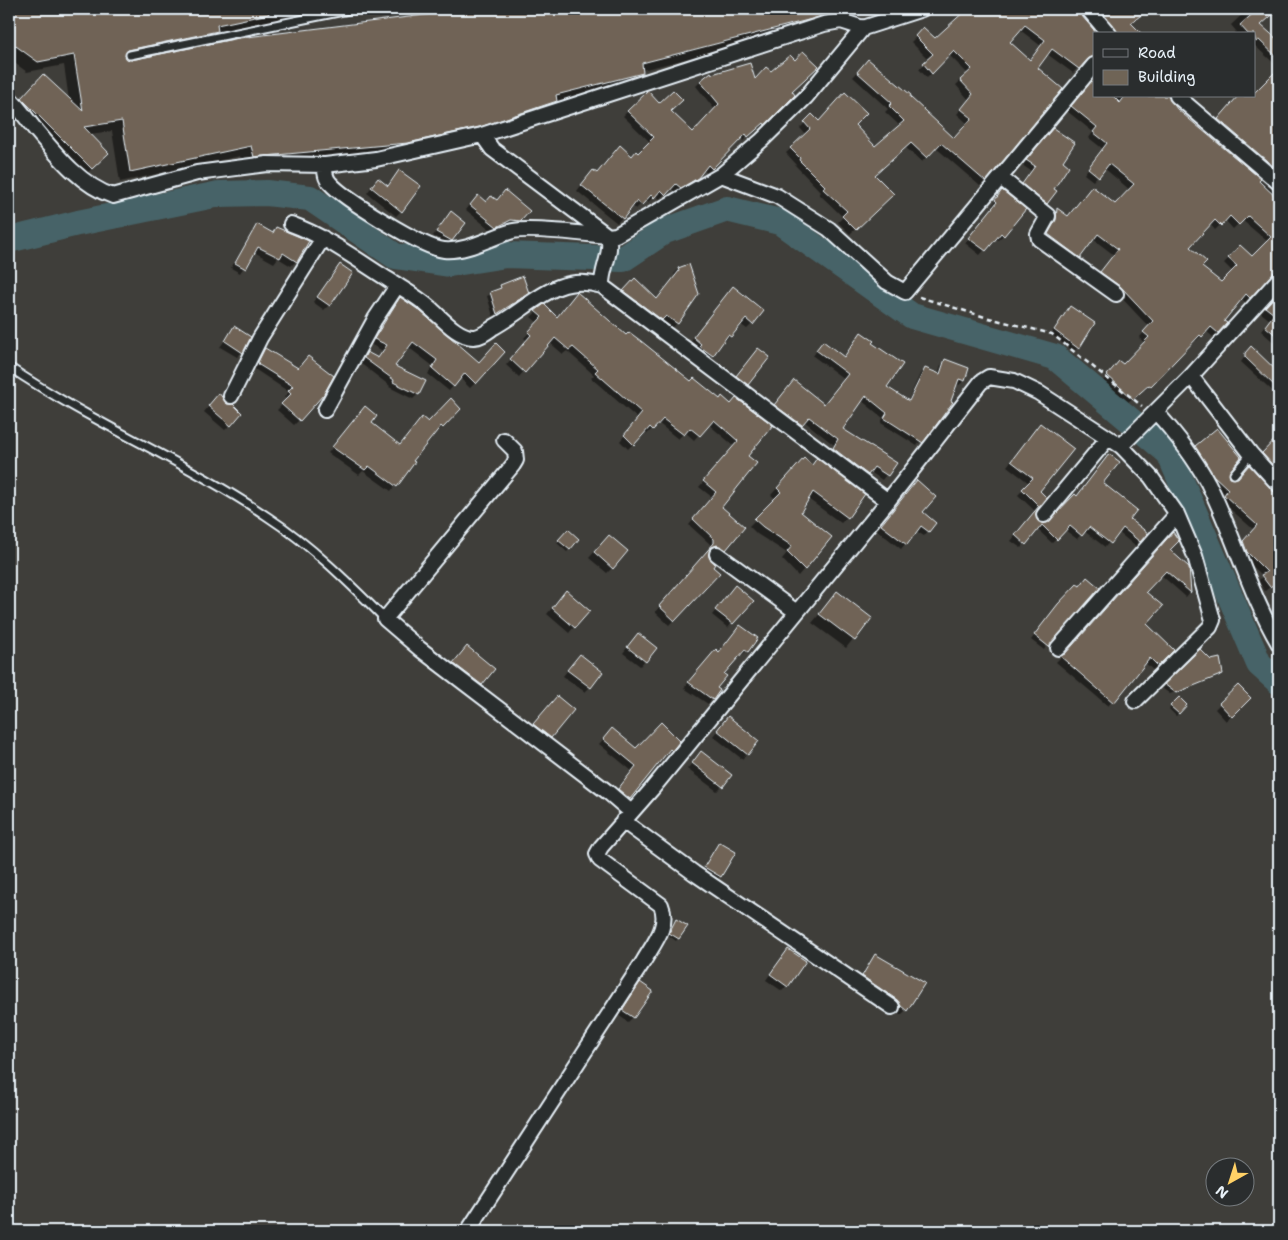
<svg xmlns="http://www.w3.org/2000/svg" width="1288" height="1240" font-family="'Shantell Sans',sans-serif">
  <rect width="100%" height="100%" fill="#3f3e3a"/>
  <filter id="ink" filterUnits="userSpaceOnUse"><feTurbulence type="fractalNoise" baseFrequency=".02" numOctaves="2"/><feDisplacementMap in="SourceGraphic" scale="10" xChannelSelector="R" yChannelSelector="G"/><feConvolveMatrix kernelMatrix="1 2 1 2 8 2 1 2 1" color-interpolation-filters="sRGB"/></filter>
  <g filter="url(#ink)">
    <path fill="#0007" fill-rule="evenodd" d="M9 9H333L215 33 206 42 123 59 131 61 479 9H885L642 70V73L631 84 554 103 545 112 396 153 243 167 240 156 120 182 112 131 90 134 108 153 81 179 12 109 33 87 69 100 64 65 27 72 9 59Z
      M968 9H975L983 17 991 9H1079L1078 11 1096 34H1094V64L1090 61 1082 63 1073 73 1047 54 1036 68 985 181 980 186 935 147 922 162 905 147 873 175 892 194 850 234 838 222 843 217 819 194 821 192 795 165 796 164 786 153 806 135 800 128 812 116 819 123 854 125 875 148 900 126 885 112 888 109 853 77 868 61 954 140 968 124 957 114 969 100 956 85 968 74 949 55 927 78 919 69 929 60 911 42 919 34 935 40ZM1020 30 1041 46 1029 61 1008 43Z
      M1088 9H1117L1121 13 1126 9H1149L1130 24 1140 34H1110Z
      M1248 9H1279V13L1276 10 1260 25 1279 43V68L1254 45V34H1233L1236 31 1231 25Z
      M1279 70V151L1273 158 1279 164V181L1214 125 1239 96H1254Z
      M1094 79V96H1157L1273 191 1279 192V277L1275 275 1267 278 1245 302 1241 298 1223 321 1225 324 1213 337 1206 331 1196 341 1194 339 1145 390 1143 389 1127 403 1103 381 1114 367 1123 365 1145 343 1139 338 1149 327 1116 292 1096 277 1114 255 1093 239 1075 262 1044 240 1051 226 1052 214 1057 210 1067 218 1092 188 1115 205 1130 190 1104 168 1093 181 1084 174 1103 149 1089 138 1093 132 1067 111ZM1225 220 1233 229 1242 220 1268 242 1252 258 1240 247 1224 263 1233 272 1221 284 1200 267 1188 247 1210 224 1215 230Z
      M701 81H754L790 92 794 95 760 128 758 127 743 141 741 138 707 173 703 170 691 183 675 192 670 188 660 199 655 195 648 202 645 199 631 198 640 205 636 209 632 206 617 223 577 191 588 176 638 155 650 142 623 116 628 111 659 105 693 134 715 110 696 86Z
      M1048 135 1052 189 1046 203 1041 208 1018 189 1031 171 1022 165Z
      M394 177 401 211 396 216 367 193 373 185 387 187Z
      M998 197 1024 209 1003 235 998 240 995 238 980 255 965 243 994 207 992 206Z
      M473 201 486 203 520 220 515 225H506L492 231 466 210Z
      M447 217 451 240 447 244 433 236Z
      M257 226 272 234 277 229 296 261 291 266 278 258 274 263 254 252 240 273 231 268Z
      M340 265 329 305 324 310 313 302Z
      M688 266 677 323 672 328 661 320 657 324 619 296 635 279 657 300 675 277 674 274 679 269Z
      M501 286 528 293 493 316 487 296 498 291Z
      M733 287 752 324 747 329 740 324 725 341 723 340 707 360 689 343Z
      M1279 292V347L1261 331 1270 320 1261 313Z
      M400 299 475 383 470 388 460 378 449 391 428 374 433 366 408 347 393 367 418 394 413 399 389 387 390 386 360 363 367 354 377 359 383 351 370 344Z
      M540 309 557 318 626 337 720 400 746 456 721 507 726 549 720 554 712 550 709 551 708 557 711 567 718 573 669 625 655 612 709 549 710 544 689 525 712 497 699 487 734 446 708 424 694 440 685 432 678 439 658 423 647 434 645 432 628 449 620 441 638 419 591 378 594 375 567 351 563 354 549 342 519 377 506 365 527 341 524 338 538 323 531 317Z
      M1067 311 1086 338 1074 352 1051 334Z
      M234 328 242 352 237 357 220 347Z
      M861 334 870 343 885 388 908 401 920 374 925 369 938 374 941 365 946 361 968 368 964 381 959 385 956 384 917 446 881 423 883 418 861 400 841 429 895 463 882 480 869 471 862 479 829 454 834 445 804 421 796 429 771 410 790 386 824 405 844 379 813 356 819 347 843 358Z
      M1251 348 1279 374V397L1241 362Z
      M265 349 298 370 299 420 294 425 277 410 287 400 284 397 289 392 253 368Z
      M758 349 747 384 742 389 732 381Z
      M214 400 230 425 225 430 204 412Z
      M365 408 370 423 399 446 417 424 428 423 460 409 437 432 435 431 391 491 363 471 359 475 328 453Z
      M1036 429 1039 491 1045 498 1035 511 1018 495 1029 483 1007 466Z
      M1196 447 1228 471 1229 479 1279 494V549L1267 561 1279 556V580L1265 591 1258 581 1263 576 1243 557 1239 547 1254 530 1220 500 1225 494 1209 479 1191 451Z
      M817 460 847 517 841 523 808 499 800 512 830 538 798 576 782 559 787 553 757 534 749 526 776 499 771 495 797 466H811Z
      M1105 460 1102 483 1128 519 1146 534 1135 546 1118 532 1105 547 1084 531 1077 539 1065 530 1052 543 1037 529 1021 548 1011 541 1035 511 1037 522 1048 524 1076 497Z
      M912 486 928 531 924 536 916 531 901 549 877 530Z
      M568 531 578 539 567 552 557 543Z
      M604 541 612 568 607 573 589 558Z
      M1168 550 1188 568 1190 592 1186 597 1161 575 1145 593V624L1172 650 1153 670 1145 663 1108 706 1056 662ZM1163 566 1186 587V590L1161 568Z
      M1077 585 1079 588 1044 650 1031 640 1054 610Z
      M731 591 732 623 728 628 712 615Z
      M837 593 870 618 846 648 812 623Z
      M561 597 574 627 569 633 547 614Z
      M735 631 747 651 742 655 740 654 723 674 712 699 708 704 684 688 712 655 719 653Z
      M633 640 655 648 640 666 623 653Z
      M1200 651 1220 674 1170 694 1162 688Z
      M462 653 493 669 476 690 449 669Z
      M575 661 590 687 585 692 563 676Z
      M1238 686 1249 698 1226 721 1215 709Z
      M1179 699 1186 706 1176 716 1169 709Z
      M552 703 550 737 545 742 529 730Z
      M723 723 747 754 742 759 713 736Z
      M661 724 671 750 666 753 624 803 614 794 632 771 599 744 608 734 635 749Z
      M701 753 722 786 717 791 687 769Z
      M719 844 720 876 715 881 702 873Z
      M677 920 678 938 676 941 668 935Z
      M783 956 787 986 782 991 766 980Z
      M875 956 906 1010 901 1015 857 981Z
      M640 984 633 1017 628 1022 618 1015Z"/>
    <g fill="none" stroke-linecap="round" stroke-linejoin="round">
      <path stroke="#466468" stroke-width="26" d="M9 240 78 223 219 194 267 193 310 198 395 256 449 264 506 255 623 259 665 231 727 209 780 222 912 316 1055 357 1169 453 1259 664 1279 682"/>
    </g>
    <path fill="#6f6456" stroke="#e8f1f8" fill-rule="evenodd" d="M9 9H268L269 14 217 25 218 31 128 50 125 56 131 60 239 38 473 9H838L839 12 642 63 643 73 556 95 557 101 480 127 408 143 254 157 251 146 130 172 122 121 84 127 109 153 92 169 21 98 43 74 83 111 74 55 38 62 9 41Z
      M967 9H1079L1081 15 1094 30V56L1088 59 1079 69 1052 49 1038 68 1063 89 986 182 941 143 927 158 911 143 875 175 894 194 856 230 842 216 847 211 823 189 825 186 799 160 800 158 790 148 810 129 804 122 812 114 819 121 845 92 867 113 855 125 875 146 904 121 889 106 892 103 857 72 868 59 911 95 910 97 954 138 972 118 961 109 973 94 960 80 972 69 954 51 932 74 923 63 933 54 915 36 923 27 935 38ZM1025 25 1045 40 1030 60 1010 42Z
      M1099 9H1149L1131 23 1142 34H1119Z
      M1258 9H1279L1261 25 1279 41V59L1259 40 1256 42 1254 34H1248L1240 25Z
      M803 51 819 66 792 91 795 95 765 125 764 123 748 137 746 134 712 169 708 165 698 178 681 188 676 184 666 195 661 190 654 198 651 195 642 205 637 201 623 219 581 185 593 170 597 173 620 145 632 156 636 151 638 153 654 137 627 111 648 91 659 103 673 90 683 100 671 111 693 132 719 104 700 81 711 72 712 74 750 63 755 79 766 67 771 71 790 55 795 60Z
      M1279 68V159L1273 166 1218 119 1238 96H1254V93Z
      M1094 78V96H1113L1120 103 1125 96H1168L1177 109 1261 179 1259 181 1279 200V270L1273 273 1250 298 1246 294 1224 321 1227 323 1218 333 1211 327 1202 337 1200 335 1151 386 1149 385 1133 399 1107 375 1119 361 1123 364 1149 337 1143 332 1153 321 1121 287 1100 272 1118 249 1098 234 1080 258 1048 234 1056 220 1057 208 1068 216 1092 186 1115 204 1134 184 1109 164 1099 177 1088 168 1107 143 1093 132 1097 127 1071 106ZM1230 216 1239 225 1248 216 1271 237 1252 256 1240 245 1228 258 1237 266 1221 282 1202 267 1207 262 1190 247 1215 220 1221 226Z
      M1053 128 1075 143 1063 161 1069 166 1054 189 1057 191 1047 204 1022 184 1035 166 1026 160Z
      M399 170 421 186 402 212 371 187 378 178 388 186Z
      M505 190 530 211 521 221 511 220 497 227 470 205 478 195 486 202 491 196 497 200Z
      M1002 190 1026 209 1004 236 1001 233 986 251 968 238 997 202 995 200Z
      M451 211 466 223 452 241 436 232Z
      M257 224 273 233 276 227 309 241 297 262 283 253 280 258 258 247 246 269 235 263Z
      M340 264 353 273 330 306 317 297Z
      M689 264 699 294 678 324 666 316 662 320 623 291 635 278 657 299 679 271 678 268Z
      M523 276 529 293 497 314 490 292 501 288 500 285Z
      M733 286 764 311 753 325 746 319 731 337 728 335 713 356 699 346 701 344 693 337Z
      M577 292 626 335 629 332 641 341 691 381 694 378 720 399 722 396 731 404 736 398 773 425 748 456 757 463 722 507 745 527 726 550 717 545 710 548 709 557 715 564 713 567 720 573 675 621 659 606 714 543V539L693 519 716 492 703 481 738 441 714 420 700 436 690 428 684 435 663 419 653 430 650 427 634 445 624 435 642 413 595 372 598 369 573 347 569 350 555 338 525 373 510 359 531 335 528 332 542 317 535 311 539 308 544 304 557 317Z
      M1279 292V338L1265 326 1274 314 1265 307Z
      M400 297 420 311 479 362 496 343 505 352 476 384 465 373 454 387 432 368 437 360 413 342 395 366 426 381 419 395 393 382 394 380 364 358 367 352 378 358 387 345 374 339Z
      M1070 306 1095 323 1079 349 1054 330Z
      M234 326 251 337 243 353 225 341Z
      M861 332 874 341 872 343 903 364 887 387 909 401 925 368 940 374 945 359 969 368 965 381 959 379 951 401 953 402 923 443 884 418 887 413 866 396 843 429 897 463 888 476 874 467 868 475 833 448 838 439 809 417 802 425 774 405 794 380 824 404 848 374 816 350 823 341 844 357Z
      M1251 346 1279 373V390L1245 357V353Z
      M265 348 298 368 308 356 334 376 324 394 300 421 281 404 291 394 288 391 293 386 259 365 258 362Z
      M758 348 770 357 748 385 736 376Z
      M219 393 227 404H233L242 413 231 426 208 406Z
      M451 398 461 409 443 428 441 426 413 461 415 462 397 487 369 466 365 470 332 447 365 406 377 416 372 423 400 445 422 417 428 422Z
      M1040 423 1074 449 1040 491 1047 498 1036 513 1038 521 1047 523 1075 494 1077 496 1109 454 1120 462 1103 483 1137 510 1130 519 1148 533 1140 542 1123 528 1111 544 1089 527 1082 536 1070 526 1057 540 1042 525 1026 545 1015 535 1039 506 1022 489 1033 478 1011 461Z
      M1217 428 1241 457 1230 471V478H1238L1249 465 1273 491 1279 494V555L1272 561 1275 566 1279 563V583L1277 582 1270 587 1261 575 1267 572 1247 552 1243 541 1257 525 1224 495 1228 489 1213 475 1195 446Z
      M1279 435V472L1262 453Z
      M804 458 812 465 817 458 865 494 848 518 813 492 801 512 832 537 805 570 787 552 792 546 763 527 754 519 781 492 777 488Z
      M917 480 936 497 923 512 936 523 929 532 921 526 907 545 881 525Z
      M568 529 579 539 570 550 558 540Z
      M1173 532 1179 541 1170 550 1189 567 1191 593 1166 571 1146 592 1163 606 1147 624 1174 650 1158 666 1150 658 1114 703 1060 656 1065 654Z
      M609 535 628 551 613 569 594 552Z
      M1087 577 1100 588 1049 647 1034 635 1058 604 1077 584 1080 586Z
      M735 585 754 601 733 624 715 610Z
      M566 590 590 611 575 628 552 608Z
      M837 591 872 618 855 641 819 614Z
      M740 625 758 638 748 652 745 650 724 674 727 676 717 688 720 690 713 700 688 682 716 649 719 652Z
      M638 633 657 648 646 662 627 647Z
      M467 646 495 669 482 685 453 663Z
      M1200 649 1211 660 1220 658 1223 674 1176 693 1164 684Z
      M580 654 603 672 591 688 567 670Z
      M1238 685 1251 698 1232 717 1219 703Z
      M557 696 574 710 551 738 533 724Z
      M1179 697 1187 705 1179 714 1170 706Z
      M728 716 759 741 748 755 717 730Z
      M661 722 680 741 672 751 670 749 630 799 618 789 636 766 603 739 612 728 636 748Z
      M701 751 732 775 723 787 692 763Z
      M719 842 736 852 721 877 704 867Z
      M676 919 688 926 679 939 669 933Z
      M788 949 806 961 788 987 770 974Z
      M875 954 925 983 907 1011 901 1006 897 1000 862 976Z
      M640 982 653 991 634 1018 622 1010Z"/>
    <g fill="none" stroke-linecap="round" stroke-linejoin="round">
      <defs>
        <path id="lane" d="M130 55 353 9
          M9 367C92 423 185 461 268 517 311 545 349 583 385 619
          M1234 474 1251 454"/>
        <path id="street" d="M1088 9 1109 34
          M1177 96 1279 183
          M9 98C19 107 26 118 34 128 55 153 81 186 113 196L197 173 267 164 325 165 376 159 482 135
          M325 165C325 172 325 178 330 183 344 199 423 248 444 250 467 252 491 237 513 231 532 227 587 234 608 236L616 235 721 175 762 140 806 97 863 28 922 9
          M721 175 777 196 829 229 887 282 905 292 1094 65
          M1001 178 1048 216 1038 234 1039 239 1116 294
          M291 224C327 237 357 260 389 280 403 289 418 297 430 308 441 317 458 338 474 337 481 337 488 331 494 327 532 306 556 272 602 286L888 501
          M602 286C601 269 613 253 608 236L492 149 482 135 824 24 841 21 863 28
          M1191 376 1251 454 1279 485
          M231 396 260 338 323 238
          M325 410 375 319 397 286
          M1156 412C1175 433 1194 457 1208 483 1234 535 1249 593 1279 644
          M504 440 515 451 516 460 513 465 385 619 420 649 609 793 631 812
          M1121 446 1191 376 1279 279
          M1044 515 1108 438
          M717 554 795 611
          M1058 648 1177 514
          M623 821 694 873 892 1007
          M468 1231 643 962C653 944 670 926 661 905L600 860 597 854 601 847 652 789 888 501 981 382 989 377 1014 381 1039 393 1121 446 1151 477 1177 514 1195 556 1213 620 1210 627 1135 701"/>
      </defs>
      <use href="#lane" stroke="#e8f1f8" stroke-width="11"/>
      <use href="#street" stroke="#e8f1f8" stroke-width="18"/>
      <path stroke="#e8f1f8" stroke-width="2.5" stroke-dasharray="5 4" stroke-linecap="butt" d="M919 297 985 317 1052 334 1142 406"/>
      <use href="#lane" stroke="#2a2d2e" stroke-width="7"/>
      <use href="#street" stroke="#2a2d2e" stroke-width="14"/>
    </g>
  </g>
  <rect width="1288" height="1240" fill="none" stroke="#2a2d2e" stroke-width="30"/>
  <rect x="15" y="15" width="1258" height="1210" fill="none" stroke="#e8f1f8" stroke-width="2" filter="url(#ink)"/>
  <rect x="1093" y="32" width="162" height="65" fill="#2a2d2e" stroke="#767b7f"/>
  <rect x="1103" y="49" width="25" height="8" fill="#2a2d2e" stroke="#767b7f"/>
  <text x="1138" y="58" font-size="15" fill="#e8f1f8">Road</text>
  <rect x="1103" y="70" width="25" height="15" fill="#6f6456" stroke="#767b7f"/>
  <text x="1138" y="82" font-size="15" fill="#e8f1f8">Building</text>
  <g transform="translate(1230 1182) rotate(219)"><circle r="24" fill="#2a2d2e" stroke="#767b7f"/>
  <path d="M0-4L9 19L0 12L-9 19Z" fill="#ffd166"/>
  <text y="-8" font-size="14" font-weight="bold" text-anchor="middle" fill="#e8f1f8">N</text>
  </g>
</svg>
